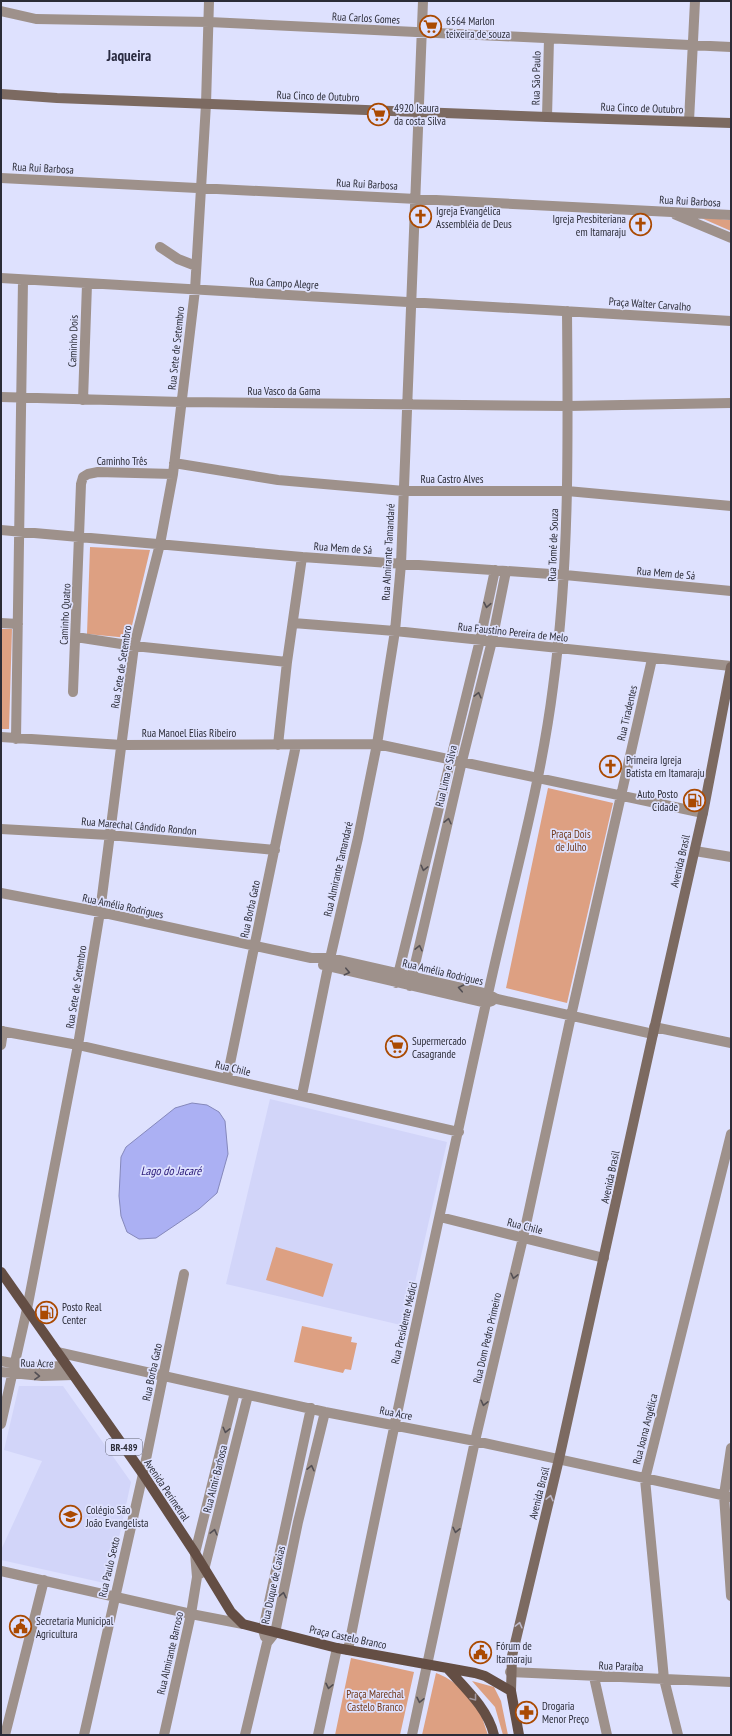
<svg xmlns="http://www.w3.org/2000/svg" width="732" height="1736" font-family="'PT Sans Narrow',sans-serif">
  <rect width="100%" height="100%" fill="#dee1fe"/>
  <path fill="#d2d5f9" d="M270 1099 447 1142 405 1326 226 1284Z
    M19 1386H63L131 1482 109 1584 1 1560V1550L42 1461 4 1450Z"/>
  <path fill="#dda082" d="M699 217 731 220V231Z
    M90 547 150 550 129 638 87 634Z
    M1 629H12L9 729H1Z
    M548 788 613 803 567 1003 506 988Z
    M276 1247 333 1264 323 1297 266 1280Z
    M302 1326 352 1337 351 1342 357 1343 351 1370 345 1369 343 1373 294 1362Z
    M351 1658 414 1672 400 1735H335Z
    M436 1673C453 1679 471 1695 480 1712 483 1719 485 1727 488 1735H422Z
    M472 1681 494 1687 501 1701 508 1735H503L495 1707Z"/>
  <path fill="#abb0f3" stroke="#8588bb" d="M192 1103 207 1105 219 1112 225 1121 228 1154 217 1193 199 1209 156 1238 139 1239 127 1232 121 1216 119 1196 121 1157 126 1147 175 1108Z"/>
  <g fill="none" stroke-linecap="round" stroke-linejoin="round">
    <path stroke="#9e918b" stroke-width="10" d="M1 11 36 19 209 22 731 47
      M547 117 549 39
      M689 121 695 1
      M1 178 731 215
      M676 215 731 238
      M160 247 178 259 196 266
      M1 278 731 321
      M1 397 182 402 568 406 731 403
      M83 400 87 284
      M174 463 278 480 404 491H567L731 506
      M1 530 302 557 565 575 731 591
      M1 623 18 624
      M293 623 395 631 731 666
      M76 637 134 646 287 662
      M73 692 81 484 83 477 88 474 98 472 173 474
      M1 737 122 745 377 744 703 813
      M16 739 23 280
      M278 745 287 662 302 557
      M1 829 109 835 275 850
      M695 851 731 857
      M1 893 100 912 311 958H330L488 994 497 999 653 1034
      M323 965 486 1003 492 1001
      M396 983 480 640 495 570
      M410 986 462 761 492 641 506 571
      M654 1027 731 1043
      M1 1031 78 1045 459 1132
      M1 1045 3 1031
      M227 1078 296 745
      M302 1095 328 967 358 838 377 744 395 631 401 564 423 1
      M440 1217 604 1258
      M57 1352 325 1412 475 1441 731 1497
      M1 1361 34 1367 66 1366
      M1 1372 42 1376 73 1375
      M1 1424 27 1309 78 1045 100 912 134 646 160 544 173 474 195 290 206 104 209 1
      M731 1448 724 1495 731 1596
      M1 1571 191 1614 243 1624
      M200 1574 204 1570 248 1395
      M265 1637 263 1630 311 1408
      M348 1650C392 1431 440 1212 488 994 510 892 540 791 553 687 570 562 568 436 567 311
      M510 1672 731 1682
      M594 1677 607 1735
      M5 1735 44 1580
      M84 1735 143 1474 184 1274
      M164 1735 191 1614 197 1577 195 1553 235 1392
      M245 1735 267 1643 275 1633 298 1522 325 1412
      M318 1735 337 1648
      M412 1735 475 1441 523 1238 571 1016 652 659
      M678 1735 664 1679 645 1479 731 1134"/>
    <path stroke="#7c6a61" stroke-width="10" d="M1 94 57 98 547 117 731 123
      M511 1691 512 1656 559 1459 653 1034 703 813 731 667"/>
    <path stroke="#644e44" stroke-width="10" d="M1 1272 143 1474 195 1553 231 1612 243 1624 337 1648 475 1673 485 1676 511 1691 519 1735
      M448 1669C465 1688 488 1709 494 1735"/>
  </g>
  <defs><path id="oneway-chevron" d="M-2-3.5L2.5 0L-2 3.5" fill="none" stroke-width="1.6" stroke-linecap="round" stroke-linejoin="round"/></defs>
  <g stroke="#534f54">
    <use href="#oneway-chevron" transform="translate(487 605) rotate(101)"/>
    <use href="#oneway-chevron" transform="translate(478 695) rotate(-76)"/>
    <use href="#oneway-chevron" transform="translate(448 821) rotate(-77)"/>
    <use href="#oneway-chevron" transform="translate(424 868) rotate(104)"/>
    <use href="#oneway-chevron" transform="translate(419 948) rotate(-77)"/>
    <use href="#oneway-chevron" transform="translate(347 972) rotate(13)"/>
    <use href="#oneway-chevron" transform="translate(461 988) rotate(-168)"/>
    <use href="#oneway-chevron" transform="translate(514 1276) rotate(103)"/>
    <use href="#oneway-chevron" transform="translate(37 1376) rotate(2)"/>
    <use href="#oneway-chevron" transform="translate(484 1403) rotate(103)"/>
    <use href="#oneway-chevron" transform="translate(226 1430) rotate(104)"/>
    <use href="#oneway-chevron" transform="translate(311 1468) rotate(-77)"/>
    <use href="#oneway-chevron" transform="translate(456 1530) rotate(102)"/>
    <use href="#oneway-chevron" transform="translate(214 1532) rotate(-76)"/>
    <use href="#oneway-chevron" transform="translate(283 1595) rotate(-78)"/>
    <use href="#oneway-chevron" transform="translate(329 1686) rotate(102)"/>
    <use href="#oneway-chevron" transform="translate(420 1700) rotate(102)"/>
  </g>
  <g stroke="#bcb7c7">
    <use href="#oneway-chevron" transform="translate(550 1498) rotate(-76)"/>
    <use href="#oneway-chevron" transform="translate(519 1625) rotate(-76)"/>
  </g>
  <use stroke="#a198a1" href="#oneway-chevron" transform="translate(474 1698) rotate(52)"/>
  <defs>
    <symbol id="supermarket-ring" viewBox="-11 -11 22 22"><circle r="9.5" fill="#dee1fe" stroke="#aa4a02" stroke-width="1.5"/><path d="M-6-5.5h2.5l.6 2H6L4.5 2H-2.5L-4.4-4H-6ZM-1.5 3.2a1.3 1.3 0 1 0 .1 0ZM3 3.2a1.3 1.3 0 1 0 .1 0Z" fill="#aa4a02"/></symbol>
    <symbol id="church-ring" viewBox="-11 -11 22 22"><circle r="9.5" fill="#dee1fe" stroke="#aa4a02" stroke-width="1.5"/><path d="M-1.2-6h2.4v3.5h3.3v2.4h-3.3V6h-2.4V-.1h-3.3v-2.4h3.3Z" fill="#aa4a02"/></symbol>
    <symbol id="fuel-ring" viewBox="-11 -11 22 22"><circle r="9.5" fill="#dee1fe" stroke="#aa4a02" stroke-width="1.5"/><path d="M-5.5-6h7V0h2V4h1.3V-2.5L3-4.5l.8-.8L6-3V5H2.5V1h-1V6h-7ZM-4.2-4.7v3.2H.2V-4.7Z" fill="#aa4a02"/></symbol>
    <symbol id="school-ring" viewBox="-11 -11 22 22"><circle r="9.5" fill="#dee1fe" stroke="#aa4a02" stroke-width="1.5"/><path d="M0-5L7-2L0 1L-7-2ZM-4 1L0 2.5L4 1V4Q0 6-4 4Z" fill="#aa4a02"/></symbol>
    <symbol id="civic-ring" viewBox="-11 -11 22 22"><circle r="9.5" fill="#dee1fe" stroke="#aa4a02" stroke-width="1.5"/><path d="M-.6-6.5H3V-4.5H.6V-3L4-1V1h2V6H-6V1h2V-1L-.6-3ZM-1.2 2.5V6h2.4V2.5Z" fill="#aa4a02"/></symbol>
    <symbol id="pharmacy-ring" viewBox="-11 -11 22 22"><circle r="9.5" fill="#dee1fe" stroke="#aa4a02" stroke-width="1.5"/><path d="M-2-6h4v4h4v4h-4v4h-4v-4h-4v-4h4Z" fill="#aa4a02"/></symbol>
  </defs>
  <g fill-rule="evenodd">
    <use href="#supermarket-ring" x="418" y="14" width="25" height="25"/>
    <use href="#supermarket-ring" x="366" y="102" width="25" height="25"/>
    <use href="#church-ring" x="408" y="204" width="25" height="25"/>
    <use href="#church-ring" x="628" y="212" width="25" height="25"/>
    <use href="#church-ring" x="598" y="754" width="25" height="25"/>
    <use href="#fuel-ring" x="682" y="788" width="25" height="25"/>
    <use href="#supermarket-ring" x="384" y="1034" width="25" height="25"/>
    <use href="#fuel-ring" x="34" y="1300" width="25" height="25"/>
    <use href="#school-ring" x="58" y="1504" width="25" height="25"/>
    <use href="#civic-ring" x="8" y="1614" width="25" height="25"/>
    <use href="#civic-ring" x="468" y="1640" width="25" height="25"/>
    <use href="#pharmacy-ring" x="514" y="1700" width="25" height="25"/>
  </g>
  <g text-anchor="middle" stroke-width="3.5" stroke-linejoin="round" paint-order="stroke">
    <rect fill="#dee1fe" stroke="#616273" stroke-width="1" x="106" y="1439" width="36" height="16" rx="3"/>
    <g font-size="10" font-weight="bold" fill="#2b2c37">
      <text x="124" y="1451">BR-489</text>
    </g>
    <g font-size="11" fill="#2b2c37" stroke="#dee1fe">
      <text transform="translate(366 18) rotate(3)" y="4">Rua Carlos Gomes</text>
      <text transform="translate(536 78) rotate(-89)" y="4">Rua São Paulo</text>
      <text transform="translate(318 96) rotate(2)" y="4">Rua Cinco de Outubro</text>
      <text transform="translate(642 108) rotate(2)" y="4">Rua Cinco de Outubro</text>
      <text transform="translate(43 168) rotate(3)" y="4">Rua Rui Barbosa</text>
      <text transform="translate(367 184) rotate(3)" y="4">Rua Rui Barbosa</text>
      <text transform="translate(690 201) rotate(3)" y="4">Rua Rui Barbosa</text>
      <text transform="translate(284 283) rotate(3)" y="4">Rua Campo Alegre</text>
      <text transform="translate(650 304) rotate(4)" y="4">Praça Walter Carvalho</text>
      <text transform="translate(73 341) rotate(-88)" y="4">Caminho Dois</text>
      <text transform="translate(176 348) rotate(-84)" y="4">Rua Sete de Setembro</text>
      <text x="284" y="395">Rua Vasco da Gama</text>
      <text x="122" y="465">Caminho Três</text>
      <text x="452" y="483">Rua Castro Alves</text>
      <text transform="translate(553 545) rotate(-88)" y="4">Rua Tomé de Souza</text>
      <text transform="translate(343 548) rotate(4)" y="4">Rua Mem de Sá</text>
      <text transform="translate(388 552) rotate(-87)" y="4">Rua Almirante Tamandaré</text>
      <text transform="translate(666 573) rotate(5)" y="4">Rua Mem de Sá</text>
      <text transform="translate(65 614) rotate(-87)" y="4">Caminho Quatro</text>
      <text transform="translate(513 632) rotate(6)" y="4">Rua Faustino Pereira de Melo</text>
      <text transform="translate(121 667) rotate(-81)" y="4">Rua Sete de Setembro</text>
      <text transform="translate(627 713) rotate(-77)" y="4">Rua Tiradentes</text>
      <text x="189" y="737">Rua Manoel Elias Ribeiro</text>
      <text transform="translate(446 776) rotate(-77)" y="4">Rua Lima e Silva</text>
      <text transform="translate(139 826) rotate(5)" y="4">Rua Marechal Cândido Rondon</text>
      <text transform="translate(680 861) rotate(-77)" y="4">Avenida Brasil</text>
      <text transform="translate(338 869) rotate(-77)" y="4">Rua Almirante Tamandaré</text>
      <text transform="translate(123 906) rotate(12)" y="4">Rua Amélia Rodrigues</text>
      <text transform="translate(250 909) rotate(-78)" y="4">Rua Borba Gato</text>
      <text transform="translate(443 972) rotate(13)" y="4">Rua Amélia Rodrigues</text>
      <text transform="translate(76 987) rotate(-81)" y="4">Rua Sete de Setembro</text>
      <text transform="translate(233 1068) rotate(13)" y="4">Rua Chile</text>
      <text transform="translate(610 1177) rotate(-78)" y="4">Avenida Brasil</text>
      <text transform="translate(525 1226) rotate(14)" y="4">Rua Chile</text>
      <text transform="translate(404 1323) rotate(-77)" y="4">Rua Presidente Médici</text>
      <text transform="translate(487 1338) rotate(-77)" y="4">Rua Dom Pedro Primeiro</text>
      <text transform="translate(37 1363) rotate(1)" y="4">Rua Acre</text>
      <text transform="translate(152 1372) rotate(-78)" y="4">Rua Borba Gato</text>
      <text transform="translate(396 1413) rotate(11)" y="4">Rua Acre</text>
      <text transform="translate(645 1429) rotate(-76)" y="4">Rua Joana Angélica</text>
      <text transform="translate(215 1479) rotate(-76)" y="4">Rua Almir Barbosa</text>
      <text transform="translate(167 1490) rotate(56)" y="4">Avenida Perimetral</text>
      <text transform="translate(539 1493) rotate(-76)" y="4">Avenida Brasil</text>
      <text transform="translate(109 1567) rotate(-77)" y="4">Rua Paulo Sexto</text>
      <text transform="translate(273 1585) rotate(-78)" y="4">Rua Duque de Caxias</text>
      <text transform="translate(348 1637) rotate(12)" y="4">Praça Castelo Branco</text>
      <text transform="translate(170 1653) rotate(-77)" y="4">Rua Almirante Barroso</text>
      <text transform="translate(621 1666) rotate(2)" y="4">Rua Paraíba</text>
    </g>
    <g font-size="11" fill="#2b2c37" stroke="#dee1fe" text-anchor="start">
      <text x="446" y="25">6564 Marlon<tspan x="446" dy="13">teixeira de souza</tspan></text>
      <text x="394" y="112">4920 Isaura<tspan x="394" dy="13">da costa Silva</tspan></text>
      <text x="436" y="215">Igreja Evangélica<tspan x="436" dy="13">Assembléia de Deus</tspan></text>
      <text x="626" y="223" text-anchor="end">Igreja Presbiteriana<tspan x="626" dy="13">em Itamaraju</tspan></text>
      <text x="626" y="764">Primeira Igreja<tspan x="626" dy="13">Batista em Itamaraju</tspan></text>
      <text x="678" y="798" text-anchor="end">Auto Posto<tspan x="678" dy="13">Cidade</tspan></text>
      <text x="412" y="1045">Supermercado<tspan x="412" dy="13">Casagrande</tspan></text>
      <text x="62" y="1311">Posto Real<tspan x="62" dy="13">Center</tspan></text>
      <text x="86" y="1514">Colégio São<tspan x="86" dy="13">João Evangelista</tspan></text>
      <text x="36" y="1625">Secretaria Municipal<tspan x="36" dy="13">Agricultura</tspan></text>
      <text x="496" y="1650">Fórum de<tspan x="496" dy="13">Itamaraju</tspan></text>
      <text x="542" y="1710">Drogaria<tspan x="542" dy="13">Menor Preço</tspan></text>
    </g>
    <g font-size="11" fill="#71391a" stroke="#dee1fe">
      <text x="571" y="838">Praça Dois<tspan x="571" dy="13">de Julho</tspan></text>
      <text x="375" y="1698">Praça Marechal<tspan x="375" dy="13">Castelo Branco</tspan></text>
    </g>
    <g font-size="12" font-style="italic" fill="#281877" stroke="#dee1fe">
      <text x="171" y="1175">Lago do Jacaré</text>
    </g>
    <g font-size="15" font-weight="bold" fill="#2a2b41" stroke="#dee1fe">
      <text x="129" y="61">Jaqueira</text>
    </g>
  </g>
  <rect width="732" height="1736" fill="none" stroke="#2b2c37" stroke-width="4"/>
</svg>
